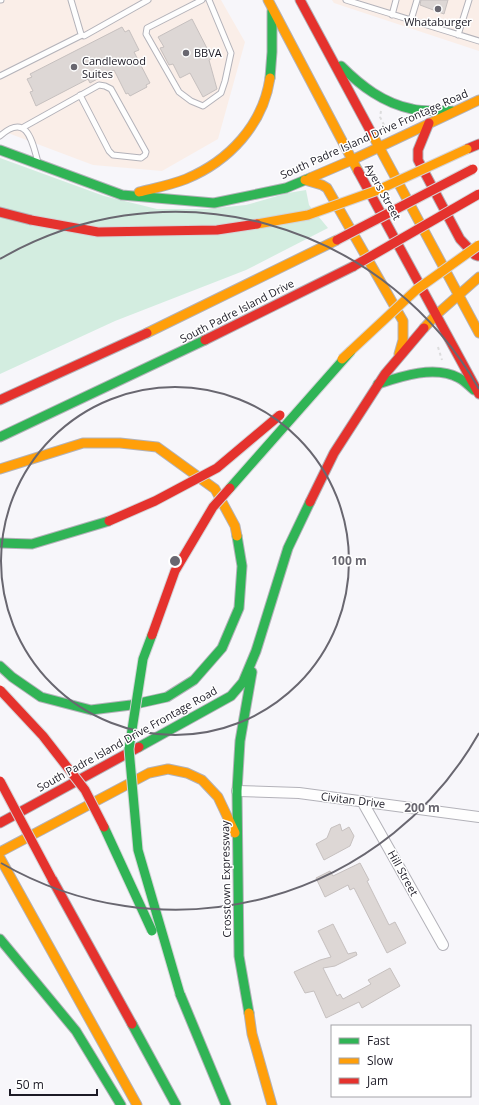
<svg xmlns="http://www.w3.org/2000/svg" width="479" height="1105" font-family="'Open Sans',sans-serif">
  <rect width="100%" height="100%" fill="#f7f6fa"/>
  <path fill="#faeee8" d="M0 0H221L245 42 218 139 162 171 93 165 0 130Z
    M332 0H479V51L334 3Z"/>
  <path fill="#d3ede0" d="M0 158 104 196 157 209H207L246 205 288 193 306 190 309 205 328 228 246 270 115 321 0 374Z"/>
  <path fill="#ddd7d5" stroke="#c6c0bf" d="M421 0H448L444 14 420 5Z
    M192 19 212 58 209 60 217 89 203 97 190 73 180 78 173 64 169 65 160 48 164 47 158 37Z
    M122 27 125 32 129 30 139 50 134 52 150 83 146 85 147 87 130 96 128 93 126 94 114 70 90 83 88 79 36 106 30 92 33 91 27 79 32 77 30 74Z
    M340 824 342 831 349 827 354 836 350 846 324 860 316 844 327 838 331 828Z
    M360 863 369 880 367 881 389 925 395 922 406 943 387 953 354 888 350 890 348 885 325 897 316 878 330 871 333 876Z
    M333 924 348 954 356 952 357 955 335 966 323 968 337 996 340 994 343 999 371 984 368 980 390 968 400 986 362 1008 359 1002 326 1018 314 991 305 993 294 972 320 960 331 957 318 931Z"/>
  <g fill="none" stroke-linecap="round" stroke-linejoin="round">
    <defs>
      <path id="lane" d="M0 0H1
        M71 0 81 34 84 36 148 0
        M202 0 147 28 146 34 179 92 191 101 203 106 221 93 225 81 231 53 209 0
        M346 0 479 41
        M392 15 396 0
        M411 20 417 0
        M458 35 469 0
        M0 76 82 35
        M22 128 99 85 105 86 111 89 146 152 145 155 141 158 113 155 109 151 80 95
        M0 136C27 112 32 141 38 162"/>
      <path id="street" d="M237 791 299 793 479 817
        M362 801 443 945"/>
      <path id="fast" d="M341 66C361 86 383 103 412 109 425 112 439 110 452 111
        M270 78 272 52V11
        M0 150 122 195 214 203 286 188 310 178
        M378 384C402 376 435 365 459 378 465 381 469 386 474 390
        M0 437 205 340
        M0 543 32 544 109 521
        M0 666 12 677 41 697 91 710 131 705 167 697 194 680 222 648 239 608 242 566 237 536
        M139 747 231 696 243 682 256 651 288 548 310 502
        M0 939 76 1031 121 1105
        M180 994 226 1105
        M249 1013 239 956 237 791 240 741 252 672
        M132 1024 176 1105"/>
      <path id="slow" d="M268 0 358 171
        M371 132 479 333
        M310 178 352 160 479 100
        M305 180 322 185 327 188 403 321V340L399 354
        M139 192C155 188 171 185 186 179 229 161 263 125 270 78
        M424 328 436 315 479 277
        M147 333 337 240
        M0 469 83 443H120L157 447 215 489 235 526 237 536
        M0 852 149 773 168 769 187 773 202 780 218 797 235 833
        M0 858 137 1105
        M249 1013 252 1034 272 1105"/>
      <path id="jam" d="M300 0 371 132
        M429 123 418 150V160L460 239 475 255 478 256
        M467 149 479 144
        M358 171 479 394
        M0 212 31 220
        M205 340 354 266
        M0 400 147 333
        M310 502 334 453 385 374 424 328
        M0 823 139 747
        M52 879 132 1024"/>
    </defs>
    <use href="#lane" stroke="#b3b2b9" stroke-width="7"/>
    <use href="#street" stroke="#b3b2b9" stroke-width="12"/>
    <use href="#fast" stroke="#b3b2b9" stroke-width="11"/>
    <use href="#slow" stroke="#b3b2b9" stroke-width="11"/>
    <use href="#jam" stroke="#b3b2b9" stroke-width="11"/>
    <path stroke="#dcdcdd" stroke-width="2" stroke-dasharray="3 3" stroke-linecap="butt" d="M381 111 380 117 387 131
      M438 347 442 360"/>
    <use href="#lane" stroke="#fefefe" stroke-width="5"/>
    <use href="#street" stroke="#fefefe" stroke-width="10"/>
    <use href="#fast" stroke="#30b455" stroke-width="9"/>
    <use href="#slow" stroke="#ff9f0a" stroke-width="9"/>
    <use href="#jam" stroke="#e5322d" stroke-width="9"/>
    <defs>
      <path id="fast-bridge" d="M230 488 351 351
        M152 635 143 659 129 749 138 850 180 994
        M104 827 152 931"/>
      <path id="slow-bridge" d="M257 224 308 215 378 190 467 149
        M342 359 416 290 479 245"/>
      <path id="jam-bridge" d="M31 220 98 232 217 230 257 224
        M337 240 473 169
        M354 266 479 194
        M109 521 155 501 217 468 280 415
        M152 635 175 571 213 507 230 488
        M0 690 43 736 85 790 104 827
        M0 781 52 879"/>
    </defs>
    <use href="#fast-bridge" stroke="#d3d2d6" stroke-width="11" stroke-linecap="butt"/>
    <use href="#slow-bridge" stroke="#d3d2d6" stroke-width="11" stroke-linecap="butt"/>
    <use href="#jam-bridge" stroke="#d3d2d6" stroke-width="11" stroke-linecap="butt"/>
    <use href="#fast-bridge" stroke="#30b455" stroke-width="9"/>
    <use href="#slow-bridge" stroke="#ff9f0a" stroke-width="9"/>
    <use href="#jam-bridge" stroke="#e5322d" stroke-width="9"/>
  </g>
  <g fill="none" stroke="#696770" stroke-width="2">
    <circle cx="175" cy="561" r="174"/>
    <path d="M479 733A349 349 0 0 1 1 863M0 259A349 349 0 0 1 479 389"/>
  </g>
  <g fill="#696770" stroke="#fff" stroke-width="1.5">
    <circle cx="438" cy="9" r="4"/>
    <circle cx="186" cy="53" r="4"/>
    <circle cx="74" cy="67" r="4"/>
  </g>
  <g text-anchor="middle" stroke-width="3" stroke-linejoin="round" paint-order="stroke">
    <g font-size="11" fill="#1c1a25" stroke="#fff" text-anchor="start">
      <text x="438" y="26" text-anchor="middle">Whataburger</text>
      <text x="194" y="57">BBVA</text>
      <text x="82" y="65">Candlewood<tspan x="82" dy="13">Suites</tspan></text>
    </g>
    <g font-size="11" fill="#1c1a25" stroke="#fff">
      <text transform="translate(374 134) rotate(-24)" y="4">South Padre Island Drive Frontage Road</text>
      <text transform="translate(383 192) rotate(61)" y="4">Ayers Street</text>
      <text transform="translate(237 311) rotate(-27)" y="4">South Padre Island Drive</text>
      <text transform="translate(127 739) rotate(-29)" y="4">South Padre Island Drive Frontage Road</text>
      <text transform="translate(353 800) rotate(7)" y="4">Civitan Drive</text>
      <text transform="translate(403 873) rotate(61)" y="4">Hill Street</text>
      <text transform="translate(226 879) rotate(-91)" y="4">Crosstown Expressway</text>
    </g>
  </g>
  <circle cx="175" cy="561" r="6" fill="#696770" stroke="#fff" stroke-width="2"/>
  <g font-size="12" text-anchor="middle" font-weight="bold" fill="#696770" stroke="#fff" stroke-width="3" stroke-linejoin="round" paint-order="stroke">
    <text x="349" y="565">100 m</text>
    <text x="422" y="812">200 m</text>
  </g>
  <rect x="331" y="1025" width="140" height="72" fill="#ffffff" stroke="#a4a3a8"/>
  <rect x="339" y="1038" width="20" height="6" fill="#30b455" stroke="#a4a3a8"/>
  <text x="367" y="1045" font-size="12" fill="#1c1a25">Fast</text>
  <rect x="339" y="1058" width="20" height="6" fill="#ff9f0a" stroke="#a4a3a8"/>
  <text x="367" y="1065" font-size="12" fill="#1c1a25">Slow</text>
  <rect x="339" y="1078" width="20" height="6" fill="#e5322d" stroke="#a4a3a8"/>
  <text x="367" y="1085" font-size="12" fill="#1c1a25">Jam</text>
  <path d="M10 1089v6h87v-6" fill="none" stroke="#1c1a25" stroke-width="2"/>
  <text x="16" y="1089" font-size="12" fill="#1c1a25" stroke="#ffffff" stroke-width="3" paint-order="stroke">50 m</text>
</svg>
